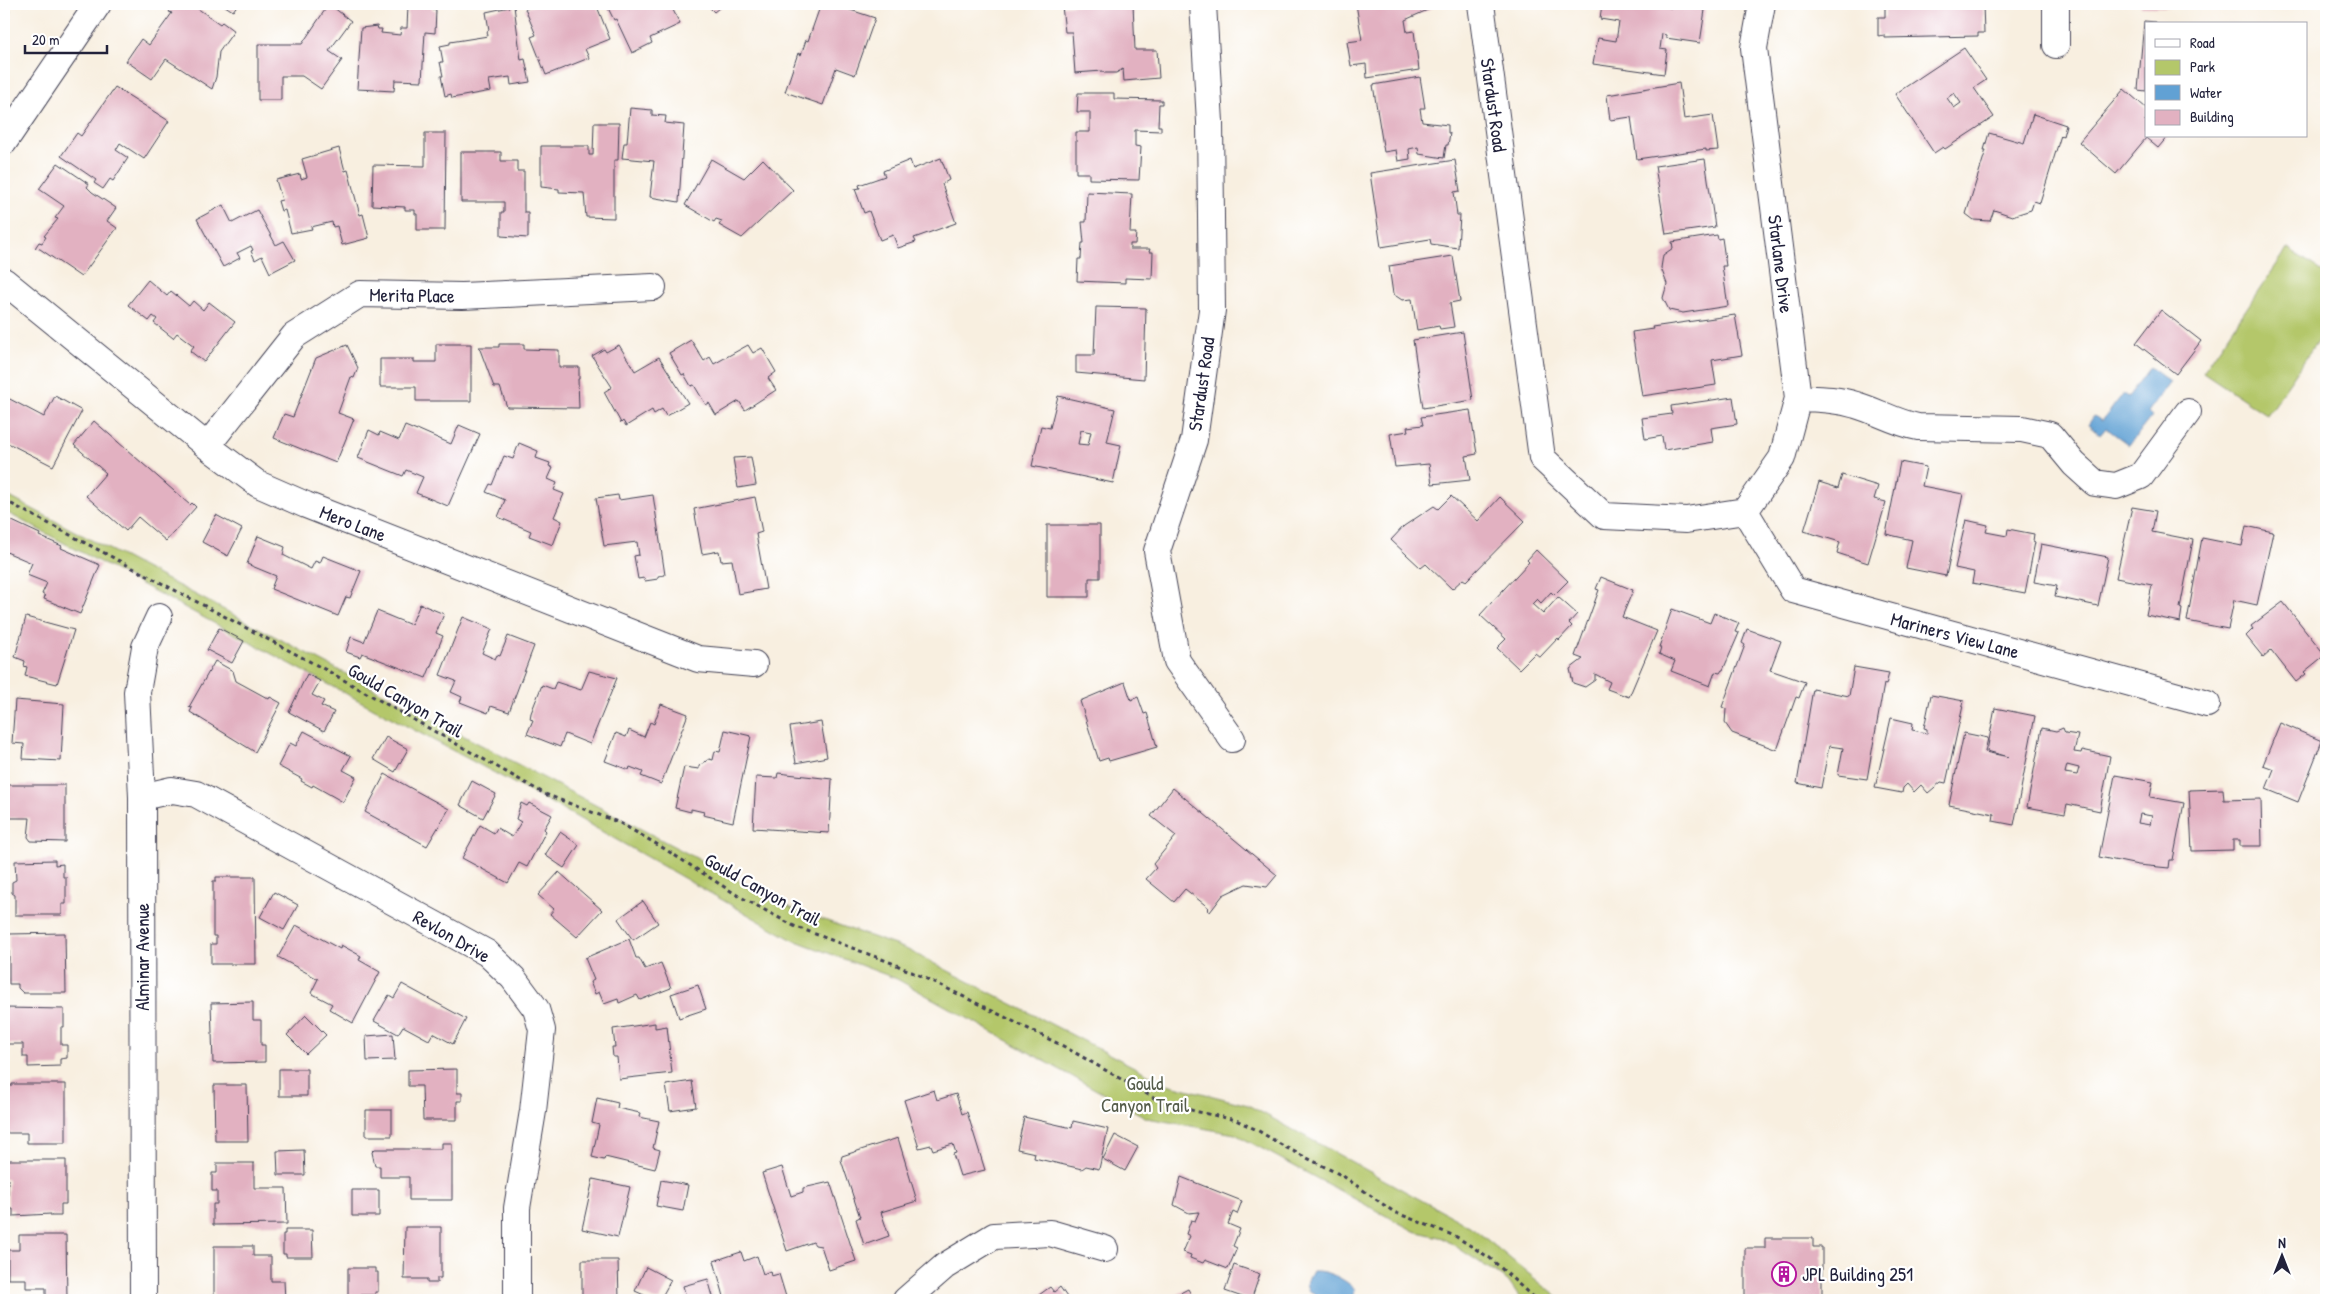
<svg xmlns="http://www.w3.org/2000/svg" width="2330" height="1304" font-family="'Patrick Hand',sans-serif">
  <rect width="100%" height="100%" fill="#fff"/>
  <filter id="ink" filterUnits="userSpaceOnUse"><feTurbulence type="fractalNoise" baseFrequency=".02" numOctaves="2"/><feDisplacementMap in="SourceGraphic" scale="10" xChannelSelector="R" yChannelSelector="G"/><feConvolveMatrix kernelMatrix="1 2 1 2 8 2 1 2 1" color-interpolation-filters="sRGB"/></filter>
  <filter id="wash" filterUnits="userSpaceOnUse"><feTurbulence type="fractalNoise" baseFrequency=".0096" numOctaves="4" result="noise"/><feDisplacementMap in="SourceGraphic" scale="20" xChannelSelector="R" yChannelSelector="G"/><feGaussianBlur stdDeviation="1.12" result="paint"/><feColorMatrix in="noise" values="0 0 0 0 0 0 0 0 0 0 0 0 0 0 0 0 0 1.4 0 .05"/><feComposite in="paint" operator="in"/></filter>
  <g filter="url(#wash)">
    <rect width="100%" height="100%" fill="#f8efe0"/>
    <path fill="#b4c76a" stroke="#6b7452" d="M2288 248 2326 274V329L2267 415 2203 372Z
      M4 494 793 909 906 949 1167 1084 1248 1105 1474 1229 1561 1300H1521L1508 1281 1443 1238 1414 1231 1235 1134 1147 1118 897 979 791 939 564 810 4 511Z"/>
    <path fill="#61a1d4" stroke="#426288" d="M2150 367 2170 382 2148 412 2152 416 2129 445 2106 428 2100 435 2088 425 2094 416 2102 421 2123 394 2128 397Z
      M1313 1271C1327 1270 1345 1279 1355 1289L1353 1300H1330L1309 1292 1306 1284Z"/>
    <g id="blocks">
      <path fill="#e2b1c1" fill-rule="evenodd" d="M174 4H191L220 24 222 22 234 31 219 52 216 77 212 89 166 59 152 79 126 61 141 39 149 45 172 13 169 12Z
        M222 4H238L233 11Z
        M329 4 351 21 329 51 342 60 321 89 302 76H281V100H258V44H302Z
        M538 4H596L610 39 585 49 589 58 546 75 531 37 536 35 525 9Z
        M617 4H670L680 24 650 38 652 43 632 53 616 19 614 20 608 8Z
        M706 4H724L714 12Z
        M821 4H832L875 18 855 75 836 68 823 105 785 92 798 53 801 55 806 40 808 41Z
        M1087 4H1133L1135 50H1157L1159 78 1124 81 1123 69 1116 73H1104L1103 71 1075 73 1072 32H1065L1062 6Z
        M1356 4H1431L1432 8 1405 20 1407 32 1414 31 1419 70 1367 78 1366 64 1351 66 1347 42 1362 40Z
        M1602 4H1645L1671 8V5L1705 10 1700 43 1666 38V35L1662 34 1660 49 1667 50 1664 74 1593 64 1598 38 1616 41 1619 22 1600 19Z
        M1885 4H1983L1984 33H1978V36L1885 38V35L1878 36V17H1885Z
        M2141 4H2214V7H2141Z
        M408 5 432 7V10H436L435 33 425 32 422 81 395 80 394 91 357 89 361 28 377 26 378 29H382L381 33 400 35 401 28H407Z
        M514 6 521 60 525 59 530 82 511 85 510 77 489 80 491 91 452 98 451 94 445 96 441 76H443L440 62H443L440 46 450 44V42L488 36 487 31 489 30 486 12Z
        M4 7 10 11 4 20Z
        M2144 21 2156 22V24H2146V91L2138 90Z
        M1964 48 1986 80 1974 88 1994 117 1945 149 1943 147 1934 153 1895 94ZM1954 93 1961 103 1954 108 1947 98Z
        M1420 77 1425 108H1420L1422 122 1448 125V133H1450L1448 145H1446L1444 158 1419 154 1418 147 1409 149 1410 159 1398 161 1396 150 1384 152 1373 85Z
        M1679 83 1684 119 1713 115 1718 150 1706 151V149L1637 159 1631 117 1610 120 1607 95Z
        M115 87 169 121 144 159 120 143 116 150 128 158 113 181 110 179 103 189 94 183 96 180 61 156 77 133 81 136Z
        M2124 89 2146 108V136H2168L2158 148 2146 138 2116 174 2079 142Z
        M1078 93H1114V99L1162 100V104H1159L1158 126H1161V131L1135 130V146L1141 147 1139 180 1089 179V173H1076V132H1090V112H1077Z
        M630 108 652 110V115L666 116 665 123 684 125 679 202 650 197 654 161 622 158 624 143H627Z
        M2033 114 2066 125 2063 136 2061 135 2040 203 2034 201 2031 210 2012 216 1994 210 1990 221 1974 220 1966 214 1986 150H1984L1989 133 2024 143Z
        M594 123H619L618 160H614V218L586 217 584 193 559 192V189L541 187V146H589V155H593Z
        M425 133H446L445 230H417V214H415V210H405V207L372 205 373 165 425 166Z
        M339 148 345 171 348 170 360 215 363 214 369 238 342 245 337 226 333 227 332 222 311 227 312 229 291 233 285 210 281 211 278 201 282 200 276 180 300 174 301 179 307 177 302 159Z
        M461 152H501V161H517V171H524V212H528V238L501 236V212H504V202H461Z
        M941 158 949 180 942 184 956 223 914 238 916 242 898 248 893 235 880 240 869 211 864 213 855 189 860 188 859 185 885 176 883 171 910 160 913 169Z
        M711 159 744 178 763 159 793 190 742 238 719 225 722 221 716 219 714 222 685 205Z
        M1705 159 1715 227 1666 234 1655 166Z
        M1455 160 1460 191 1454 192 1457 215H1460L1458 248 1431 244 1430 239 1381 247 1370 173Z
        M58 163 89 184 87 187 92 192 116 208 107 221 117 228 81 277 40 249 35 248 39 242 42 243 46 237 44 236 58 219 55 218 64 206 39 189Z
        M1087 192 1132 194 1130 233H1136L1135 244H1130V249H1150L1149 252H1153L1152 279 1125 278V283L1077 281 1078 259H1081L1082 243H1084L1082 222H1086Z
        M223 205 232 223 257 210 276 245 284 241 295 260 270 273 262 256 255 260 251 251 253 250 251 246 237 253 240 258 223 267 197 219Z
        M1717 235 1718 239 1722 238 1726 266H1722L1728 306 1683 313 1669 310 1663 298 1667 284 1661 268 1663 255 1673 248 1672 242Z
        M1453 256 1460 301 1450 303 1454 327 1440 329 1439 326 1417 330 1412 299 1402 300 1393 294 1389 266Z
        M148 280 167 296 171 291 189 306 193 301 203 310 209 302 235 322 204 362 190 351 194 346 177 333 173 338 154 323 157 319 153 316 149 321 128 305Z
        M1096 307 1146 308 1144 379 1076 373V355H1094Z
        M2161 310 2201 341 2176 374 2136 343Z
        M1735 315 1742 355 1712 360 1716 385 1642 396 1632 332 1653 329 1652 327Z
        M1463 332 1473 400 1423 408 1413 340Z
        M691 340 704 361 710 357 714 364 748 345 753 353 762 348 776 372 768 378 776 390 745 410 739 401 716 415 709 403 706 405 694 385 691 386 684 374 682 375 669 353Z
        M436 344H471V401H416V387H380V359H414V362H436Z
        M499 344H524V349L559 350V367H579V379H578L579 408 507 407 500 387H494L479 347H499Z
        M347 345 358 368 354 378 351 377 338 413 354 419 336 463 274 438 284 414 293 417 316 358Z
        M619 345 635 371 659 357 688 403 666 416 662 409 654 414 652 410 626 426 623 421 621 423 604 392 612 387 592 356 604 349 606 352Z
        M4 396 44 417 55 396 82 411 53 466 4 441Z
        M1058 396 1115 409 1107 442 1121 445 1113 483 1032 466 1041 426 1050 428ZM1081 430 1091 432 1088 445 1078 444Z
        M1733 397 1737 424 1711 428 1713 442 1664 450 1662 436 1645 439 1642 418 1672 414 1671 406Z
        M1470 410 1477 454 1466 456 1470 480 1432 484 1429 464 1395 467 1390 434 1408 431 1407 427 1423 425 1421 417Z
        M94 421 190 505 192 503 196 507 166 541 138 517 126 531 86 496 106 473 74 445Z
        M459 425 480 434 448 506 416 493 423 477 406 470 403 476 358 458 369 430 379 435 380 432 399 440 405 426 417 431V429L451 444Z
        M519 443 538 451 536 458 550 463 549 466 553 468 548 479 557 483 554 490 564 494 554 517 562 521 553 545 529 536 531 531 498 517 505 500 486 492 490 484 492 485 504 456 513 459Z
        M751 457 756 485 738 488 733 458Z
        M1900 462 1926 467 1922 486 1963 494 1946 576 1906 568 1912 540 1886 534Z
        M1842 475 1878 486 1874 499 1886 502 1868 563 1837 553 1840 542 1804 531 1819 482 1838 488Z
        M618 495 619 500 653 495 665 575 658 576V579L645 581 644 578 638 579 634 556 639 555 637 542 604 546 596 498Z
        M1451 496 1478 521 1500 497 1525 521 1466 581 1463 579 1452 589 1426 564 1421 568 1391 540 1404 526 1434 506 1438 509Z
        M755 497 762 532 756 534 766 589 738 594 732 560 721 561 719 551 702 554 694 509Z
        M2132 507 2156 511 2152 532 2193 540 2180 608 2182 609 2180 622 2146 615 2152 585 2116 578Z
        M216 515 242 529 228 556 202 542Z
        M10 520 40 534 39 536 62 546 61 548 100 565 80 614 44 599 45 596 42 594 47 583 27 575 32 563 4 551V536Z
        M1966 520 1988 525 1986 532 2007 536 2008 529 2034 534 2033 541 2035 542 2025 593 1972 583 1974 572 1955 568Z
        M1047 525H1100V578H1089V597H1047Z
        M2246 526 2273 532 2257 605 2234 600 2228 629 2187 621 2202 538 2242 546Z
        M258 536 285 547 283 555 311 569 315 561 320 563 323 556 361 571 350 598 346 597 338 616 271 589 276 576 247 564Z
        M2041 544 2108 557 2098 606 2055 597 2057 586 2034 582Z
        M1536 550 1568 581 1554 595 1551 592 1541 603 1537 599 1532 604 1543 614 1558 597 1577 614 1569 623 1572 626 1559 640 1558 638 1540 657 1535 653 1519 669 1497 648 1506 639 1480 615 1529 562 1527 560Z
        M1601 577 1633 590 1622 617 1657 631 1629 697 1607 689 1610 682 1595 674V680L1585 687 1573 683 1570 669 1583 659 1575 656 1599 590 1596 589Z
        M2283 602 2325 655 2304 672 2306 674 2296 682 2271 650 2263 657 2246 636 2253 629 2251 626Z
        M420 604 444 614 436 633 443 636 426 678 362 653 360 657 346 652 351 637 364 642 377 611 411 625Z
        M1672 609 1710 623 1714 613 1739 623 1735 632 1739 633 1723 670H1722L1720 673 1715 672 1710 686 1671 671 1675 661 1659 654 1661 647H1659Z
        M26 617 74 630 57 684 25 676 27 667 24 666 25 661 15 657Z
        M463 617 492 629 482 653 495 659 497 655 500 656 508 636 534 646 509 712 491 706 488 713 460 702 462 697 451 692 456 681 440 675Z
        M219 628 244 641 232 663 207 650Z
        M1747 629 1781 641 1770 670 1805 682 1799 698 1796 697 1777 750 1732 733 1725 723 1726 709 1722 707 1745 645 1742 643Z
        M215 661 233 671 236 681 269 699 270 697 281 703 255 752 190 712 192 708 189 707Z
        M1854 667 1889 673 1886 685 1884 684 1867 779 1838 775 1843 748 1829 746 1821 788 1797 783 1813 689 1849 696Z
        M589 671 617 678 590 744 565 734 560 747 527 734 533 720 530 719 531 713 542 685 553 689 556 682 581 690Z
        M307 674 320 681 312 695 324 701 321 706 334 712 324 731 289 712Z
        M1125 682 1131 700 1138 697 1144 714 1147 713 1157 747 1109 761 1108 758 1099 761 1080 701Z
        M1931 695 1964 701 1946 783 1941 782 1928 793 1921 785 1914 792 1907 784 1903 788 1902 793 1875 788 1891 718 1913 723 1912 730 1927 733V729L1924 728Z
        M15 700 64 704 61 761 23 759 24 744 12 743Z
        M661 704 688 714 661 784 641 776 643 772 630 767 629 770 605 761 616 733 626 737 629 730 644 737 650 722 654 724Z
        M1995 708 2035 716 2014 825 1993 821 1994 814 1949 805 1964 733 1988 738 1985 752 2009 757 1987 751Z
        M821 722 827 757 796 763 790 727Z
        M2280 723 2322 741 2298 802 2266 789 2274 769 2263 765Z
        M2042 728 2056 731 2063 728 2065 733 2078 735 2074 752 2081 753 2082 750 2110 756 2100 811 2067 804 2065 814 2027 807ZM2067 765 2079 768 2077 775 2065 773Z
        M725 730 751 736 733 822 703 815 704 812 691 809V812L675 808 684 767 699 769V766L709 759 713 760 715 751 720 752Z
        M304 731 351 756 343 770 356 777 343 802 313 785 312 787 301 781 302 779 278 766 290 743 296 746Z
        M386 737 408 749 395 772 373 759Z
        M778 773 832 779 829 833 753 828 756 777 777 778Z
        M385 774 449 809 427 846 365 812Z
        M2115 775 2153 782 2150 797 2184 803 2173 860H2170L2169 868 2138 865 2099 857ZM2140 814 2152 816 2150 825 2138 823Z
        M472 781 496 794 483 818 460 805Z
        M4 785H65V842L31 841 28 837 30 818H5Z
        M1173 788 1277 875 1267 887 1246 884 1223 895 1210 912 1207 910 1209 908 1185 889 1174 902 1146 879 1156 868 1153 864 1176 836 1151 816Z
        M2223 789 2224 800 2261 799 2262 846H2240V840H2233V850L2192 851 2189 790Z
        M521 803 527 806 529 803 552 815 544 829 546 831 527 867 519 863 508 883 462 858 480 825 494 833 497 828 512 837 521 822 516 819Z
        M560 832 579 845 564 868 545 855Z
        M55 860V865L63 864V877H66V904H62V915H15V895L12 893V882L16 880 15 861Z
        M559 872 602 910 577 937 550 914 554 909 538 895Z
        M216 877H255L256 964H211V944H216V936H213V881H216Z
        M274 892 298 905 284 930 260 917Z
        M643 901 658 923 633 940 618 919Z
        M296 925 340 949 341 945 361 956 359 960 380 972 353 1023 329 1009 332 1004 311 993 318 979 278 957Z
        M65 933 66 993H23L18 988V984H9V934Z
        M629 939 636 958H639L645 969 661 963 671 988 640 1000 637 995 619 1003 618 999 604 1004 599 992 595 994 590 982 594 980 585 958Z
        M402 984 466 1019 453 1044 433 1033 429 1040 403 1026 398 1034 374 1021 389 995 394 998Z
        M698 985 706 1009 679 1018 671 994Z
        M253 1002V1020H261V1045H265V1062L213 1063 211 1003Z
        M4 1008 64 1009V1027H61V1045H67V1058L60 1059V1066L28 1067V1057H23V1044H4Z
        M306 1015 326 1035 306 1054 287 1035Z
        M655 1023V1028L667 1026 672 1073 619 1079 617 1057H613L612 1047H615L613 1029Z
        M393 1034 395 1060 367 1061 366 1036Z
        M279 1069H307V1096H279Z
        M457 1069V1093H462V1101H457V1120H423L422 1086H408V1070Z
        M692 1081 696 1107 670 1111 666 1085Z
        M12 1084H66V1143H27V1133H4V1086H12Z
        M214 1085H247L248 1141H215Z
        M934 1090 937 1100 956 1094 962 1114 967 1112 985 1170 960 1176 953 1154 956 1153 953 1144 933 1150 931 1145 919 1148 904 1100Z
        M597 1098 618 1103 617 1108 640 1113 639 1117 659 1121 653 1148 660 1150 655 1169 605 1157 604 1160 592 1157 599 1125 592 1123Z
        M366 1110H392V1136H366Z
        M1024 1117 1072 1128 1073 1121 1108 1129 1099 1169 1086 1166 1082 1169 1034 1158 1035 1153 1017 1149Z
        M1115 1135 1138 1147 1125 1171 1103 1159Z
        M898 1138 917 1201 881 1212 889 1236 864 1245 856 1219 860 1217 841 1160 842 1156Z
        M442 1143H452V1200H409V1177H380V1166H375L372 1152 375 1149H442Z
        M304 1150 305 1175H278L277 1151Z
        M4 1160H66V1204H61V1216H51V1214L13 1216V1209H8V1179H4Z
        M217 1163H254V1188H286L287 1224 213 1225V1204H217V1191H212V1173H217Z
        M782 1167 791 1196 803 1192V1188L830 1182 856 1261 829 1270 821 1246 815 1245 813 1242 787 1251 762 1173Z
        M1181 1177 1242 1201 1237 1214 1233 1212 1228 1224 1240 1229 1233 1246 1237 1248 1228 1269 1205 1260 1203 1263 1190 1258 1191 1255 1183 1252 1190 1236 1186 1234 1191 1220 1195 1221 1199 1212 1189 1213 1174 1205Z
        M593 1179 630 1187 618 1237 582 1229Z
        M661 1180 688 1185 683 1211 656 1206Z
        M352 1190H379V1216H352Z
        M405 1227H441V1278H437V1283H427V1279H404Z
        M285 1230H312L313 1257H286V1254H283V1234H285Z
        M19 1235H66L67 1300H46V1288H26V1279H8V1250H19Z
        M1765 1238H1813V1247H1822V1300H1745V1248H1765Z
        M214 1246H253V1256H271V1281H284L285 1300H214Z
        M741 1252 744 1261 757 1256 763 1274 770 1271 771 1276 779 1274 787 1300H725L714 1261Z
        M582 1260H618L619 1300H582Z
        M1234 1265 1260 1274 1251 1300 1225 1291Z
        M646 1267 671 1280 660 1300H655L635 1291Z
        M348 1268H375V1272H378V1292H375V1295H348Z
        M708 1279 714 1300H687L683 1286Z
        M1050 1287 1054 1292 1060 1287 1069 1300H1032Z
        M1188 1289 1194 1300H1167Z"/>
    </g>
  </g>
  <g filter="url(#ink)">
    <use href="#blocks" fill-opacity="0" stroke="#424154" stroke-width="1"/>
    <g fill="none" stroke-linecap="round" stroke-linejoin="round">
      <defs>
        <path id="minor" d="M1203 4 1210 122 1212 310 1194 440 1157 551 1177 661 1232 739
          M1481 4 1542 458 1604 516 1686 520 1745 511
          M2056 4V45
          M4 142 98 4
          M4 281 207 446 258 484 306 505 698 659 754 664
          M1798 398C1818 399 1837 399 1856 405 1877 411 1896 423 1918 427L2022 429 2050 435 2074 464 2095 483 2116 486 2141 476 2188 412
          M207 446 294 336 360 294 462 296 653 287
          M1745 511 1782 458 1798 398 1754 48 1762 4
          M1745 511 1793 590 2207 704
          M142 797 172 790 196 794 487 953 513 978 536 1009 542 1030 533 1111 517 1208V1300
          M143 1300 142 797 137 692 145 647 159 617
          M906 1300 945 1266 994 1236 1050 1233 1105 1249"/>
      </defs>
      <use href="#minor" stroke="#424154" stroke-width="28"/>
      <path stroke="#424154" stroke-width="3" stroke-dasharray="4 4" stroke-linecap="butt" d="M4 500 326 670 545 794 620 823 660 846 737 895 794 926 892 963 938 984 1065 1047 1154 1098 1194 1111 1236 1120 1257 1130 1285 1147 1343 1176 1394 1212 1455 1236 1490 1258 1536 1300"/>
      <use href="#minor" stroke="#fff" stroke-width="26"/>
    </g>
  </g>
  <defs>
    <symbol id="building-ring" viewBox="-11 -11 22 22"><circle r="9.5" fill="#fff" stroke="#b5179e" stroke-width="1.5"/><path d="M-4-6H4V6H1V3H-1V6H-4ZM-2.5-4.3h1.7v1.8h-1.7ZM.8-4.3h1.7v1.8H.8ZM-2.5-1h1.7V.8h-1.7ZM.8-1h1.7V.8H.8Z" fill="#b5179e"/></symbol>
  </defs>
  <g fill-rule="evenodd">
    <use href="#building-ring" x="1770" y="1260" width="28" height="28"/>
  </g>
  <g text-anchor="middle" stroke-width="4.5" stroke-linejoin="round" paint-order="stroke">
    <g font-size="19" fill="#22223b" stroke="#fff">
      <text transform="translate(1494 105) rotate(82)" y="7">Stardust Road</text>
      <text transform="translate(1781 264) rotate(83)" y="7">Starlane Drive</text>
      <text transform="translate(412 295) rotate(1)" y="7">Merita Place</text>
      <text transform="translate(1201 384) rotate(-82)" y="7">Stardust Road</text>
      <text transform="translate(353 523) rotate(21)" y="7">Mero Lane</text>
      <text transform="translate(1955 635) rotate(15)" y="7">Mariners View Lane</text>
      <text transform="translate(406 700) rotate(30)" y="7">Gould Canyon Trail</text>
      <text transform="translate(763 889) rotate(29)" y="7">Gould Canyon Trail</text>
      <text transform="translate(452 936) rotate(30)" y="7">Revlon Drive</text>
      <text transform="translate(142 957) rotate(-90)" y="7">Alminar Avenue</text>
    </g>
    <g font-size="19" fill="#555c4b" stroke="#fff">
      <text x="1145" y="1090">Gould<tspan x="1145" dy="22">Canyon Trail</tspan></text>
    </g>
    <g font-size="19" fill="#22223b" stroke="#fff" text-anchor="start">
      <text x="1802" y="1281">JPL Building 251</text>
    </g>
  </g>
  <rect width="2330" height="1304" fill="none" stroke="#fff" stroke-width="20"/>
  <rect x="2145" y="22" width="162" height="115" fill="#ffffff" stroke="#a7a7b1"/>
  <rect x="2155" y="39" width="25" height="8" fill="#ffffff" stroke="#a7a7b1"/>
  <text x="2190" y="48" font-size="15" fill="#22223b">Road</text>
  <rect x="2155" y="60" width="25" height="15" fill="#b4c76a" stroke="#a7a7b1"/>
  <text x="2190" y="72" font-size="15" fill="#22223b">Park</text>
  <rect x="2155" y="85" width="25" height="15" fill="#61a1d4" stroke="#a7a7b1"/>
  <text x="2190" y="98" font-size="15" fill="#22223b">Water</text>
  <rect x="2155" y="110" width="25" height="15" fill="#e2b1c1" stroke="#a7a7b1"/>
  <text x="2190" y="122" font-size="15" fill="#22223b">Building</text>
  <g transform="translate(2282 1256)" stroke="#ffffff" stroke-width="4" paint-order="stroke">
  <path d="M0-4L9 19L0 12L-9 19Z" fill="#22223b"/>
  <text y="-8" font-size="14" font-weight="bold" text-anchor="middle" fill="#22223b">N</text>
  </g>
  <path d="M25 45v8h82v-8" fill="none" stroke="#22223b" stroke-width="2.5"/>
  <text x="32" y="45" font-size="15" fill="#22223b" stroke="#ffffff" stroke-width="4" paint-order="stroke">20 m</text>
</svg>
